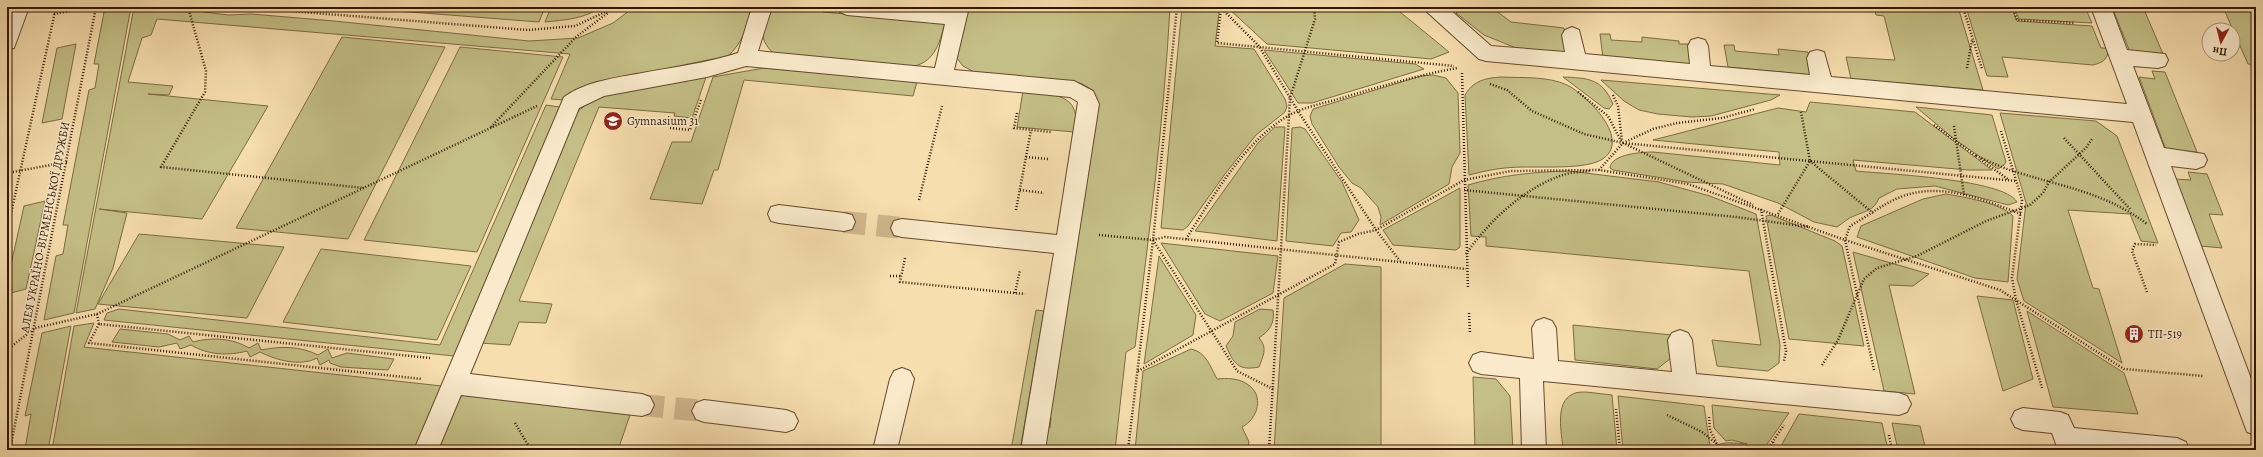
<svg xmlns="http://www.w3.org/2000/svg" width="2263" height="457" font-family="Alegreya,serif">
  <rect width="100%" height="100%" fill="#f7deaf"/>
  <filter id="stains"><feTurbulence type="fractalNoise" baseFrequency=".005" numOctaves="4"/><feColorMatrix values="0 0 0 0 .2 0 0 0 0 .09 0 0 0 0 .02 0 0 0 .5 -.17"/></filter>
  <radialGradient id="worn" r=".72"><stop offset=".6" stop-color="#630" stop-opacity="0"/><stop offset="1" stop-color="#630" stop-opacity=".3"/></radialGradient>
  <path fill="#c4bf86" stroke="#7c6b44" d="M105 7H131L74 313 44 320 56 256 63 254 68 225H63L89 90 95 88 99 64H94Z
    M134 7H193L204 12 228 15 251 14 334 21 529 41 578 38 613 23 634 7H753C747 26 743 43 727 57L564 100 551 99 570 54 157 19 151 35 142 38 128 82 173 86 169 95 148 94 268 106 202 219 99 209 127 213 113 268 95 309 76 313Z
    M346 7H545L539 22Z
    M551 7H601C585 19 564 20 545 22Z
    M770 7H824L823 12 945 23C939 45 934 64 909 67L773 53C756 36 764 27 770 7Z
    M966 7H1170C1164 121 1149 234 1135 347L1126 352 1115 450H1041L1045 427 1050 428 1051 418H1047L1097 104C1096 92 1091 88 1080 83L976 73 963 66 956 57 959 34H963L964 29 961 28Z
    M1182 7H1214L1219 13 1215 46 1254 49 1285 99 1287 106 1285 112 1256 135 1225 174 1188 226 1183 230 1161 228Z
    M1227 7H1394L1449 52 1431 59 1267 44Z
    M1464 7H1491L1511 22 1564 28 1568 55 1521 50 1484 35 1456 13Z
    M1874 7H1958L1983 90 1851 79 1846 57 1895 60 1884 16 1876 15Z
    M1966 7H2011L2017 21 2092 26 2101 48H2109C2107 60 2104 62 2093 65L2002 57 2008 77 1987 76Z
    M2014 7H2085L2092 23 2019 19Z
    M2112 7H2143L2163 54 2130 52Z
    M2223 7H2256V65L2248 64Z
    M1600 34H1610L1611 40 1642 42V37L1679 41V44H1688L1690 66 1603 58Z
    M342 37 445 47 348 239 236 228Z
    M76 44 62 119 42 123 57 48Z
    M1724 45H1734L1735 51 1779 55 1778 49 1808 52 1812 75 1728 67Z
    M460 47 563 57 477 252 364 240Z
    M1264 50 1415 64 1424 69 1312 103H1298Z
    M764 68 917 82 913 96 744 80 718 170H714L702 204 650 199 672 142H691L713 77Z
    M2152 71 2165 72 2197 152 2166 150 2139 77 2155 79Z
    M1433 75 1446 78 1458 93 1460 153 1452 167 1449 184 1380 225 1381 217 1378 207 1361 188 1352 183 1339 167 1312 124 1310 116 1313 109 1421 76Z
    M706 77 692 118 674 116 675 113 599 107 519 301 552 304 546 323 519 322 510 345 480 343 577 112 593 99 608 95Z
    M1501 77C1521 78 1548 76 1567 85 1586 94 1634 141 1601 160 1581 171 1530 165 1505 168 1493 169 1481 172 1469 175L1465 95C1473 81 1485 78 1501 77Z
    M1563 77C1587 78 1602 78 1613 104L1609 109 1604 108Z
    M1601 80 1780 95 1771 100 1711 116 1692 117 1658 114 1639 110 1624 101Z
    M1023 91C1053 95 1082 92 1075 132L1017 127Z
    M1810 102 1915 112 1992 170H1968L1853 160 1856 171C1886 174 2004 179 2017 202L2008 205 1935 186 1897 189 1879 198C1874 211 1865 211 1854 216 1848 218 1843 223 1837 227L1814 222 1778 203 1723 184 1687 182 1613 170 1610 168C1611 154 1642 152 1653 152L1780 165 1779 152 1653 140 1778 108 1806 112Z
    M546 105 560 107 454 356 104 320 107 313 119 309 440 345Z
    M1916 107 1992 115 2006 162 2004 165 1998 169 1954 139Z
    M2000 113 2096 121 2117 136 2158 243 2141 241 2130 214 2068 210 2093 288 2099 289 2122 363 2024 301 2017 279 2026 203Z
    M1275 127H1285L1277 241 1195 231 1258 143Z
    M1300 127 1305 129 1342 182 1359 220 1351 232 1341 233 1333 246 1286 241 1292 128Z
    M1569 171 1659 182 1710 196 1756 214 1780 345 1779 363 1768 371 1717 366 1712 340 1761 345 1749 271 1486 246V237L1471 236 1468 185C1502 175 1533 172 1569 171Z
    M2188 172 2207 174 2223 215 2209 214 2222 248 2200 246 2175 179 2191 180Z
    M1460 188V247L1456 250 1393 245 1383 230Z
    M1946 194C1963 197 2001 203 2013 216L2008 282 1975 278 1857 237 1861 226 1923 199Z
    M45 201 26 289 7 294V283L24 206Z
    M1771 215 1835 241 1842 246 1864 346 1789 339 1766 216Z
    M139 234 284 247 247 318 98 304Z
    M1161 243 1278 256 1273 293 1220 321 1205 314Z
    M321 249 471 266 437 340 283 322Z
    M1853 252 1929 274 1913 286 1889 285 1915 394 1884 391Z
    M1159 256 1196 315 1193 335 1144 364Z
    M1345 264 1381 267V450H1274L1284 298Z
    M1977 296 2013 300 2033 379 2003 391Z
    M1260 309 1273 310C1275 324 1269 331 1259 338 1268 348 1263 356 1259 367 1238 371 1234 364 1226 346L1233 336 1235 322Z
    M1036 310 1044 311 1020 450H1011Z
    M2027 311 2124 373 2138 414 2053 407Z
    M94 323 84 347 442 386 415 450H52L74 326Z
    M1573 325 1672 335 1675 355 1657 369 1575 360Z
    M71 326 48 450H22L25 449 31 414 25 416 42 333Z
    M120 329 168 334 180 340 189 336 193 342C212 337 232 338 249 348L258 343 261 350C281 346 300 346 318 355L328 349 332 358 347 353 394 359 388 370 341 367 330 363 329 360 320 365 317 358C300 367 276 360 260 352L250 357 247 351C228 356 208 355 191 345L180 349 177 343 159 347 112 342Z
    M1191 349C1206 352 1210 366 1217 379 1227 378 1238 378 1247 384 1265 395 1258 419 1242 427L1249 442 1248 447 1245 450H1135L1143 371Z
    M1473 377 1496 379 1510 396 1513 450H1475Z
    M458 391 631 412 618 450H434Z
    M1586 392 1612 395 1617 450H1563C1562 434 1554 402 1573 394 1576 392 1582 392 1586 392Z
    M1618 396 1704 406 1710 447 1707 450H1623Z
    M1712 405 1789 413 1763 450 1753 447 1758 450H1709C1721 440 1733 443 1747 444L1732 440 1726 441 1714 428Z
    M1799 414 1882 423 1888 450H1782V444Z
    M1892 423 1920 426 1926 450H1898Z"/>
  <g fill="none" stroke-linecap="round" stroke-linejoin="round">
    <path stroke="#d0b68c" stroke-width="22" stroke-dasharray="22 11" stroke-linecap="butt" d="M844 222 902 228
      M642 405 704 411"/>
    <defs>
      <path id="minor" d="M9 7H29L14 48 7 50V13Z
        M752 7H772L758 51 935 68 945 24 847 15 840 12 837 7 949 9V7H969L954 70 1074 81 1093 91 1099 104 1045 450H1021L1054 253 902 237 894 235 891 228 894 221 902 219 1057 235 1078 102 1070 97 746 66 707 77 604 96 579 108 470 374 642 394 650 397 654 405 650 413 642 416 461 395 438 450H414L564 97C587 81 615 78 642 73 674 67 707 63 738 53Z
        M1424 7H1447L1491 46 1565 52 1562 35 1565 30 1572 27 1579 30 1585 54 1690 64 1688 46 1691 40 1698 38 1705 40 1708 46 1710 66 1810 75 1807 58 1810 52 1817 50 1824 52 1831 77 2127 104 2091 7H2111L2127 50 2165 54 2168 60 2165 66 2158 68 2133 66 2164 148 2204 154 2207 160 2204 166 2196 169 2171 166 2256 392V435L2247 432 2244 424 2133 122 1486 61 1479 59 1427 12Z
        M779 205 844 213 852 215 855 222 852 229 844 231 779 223 771 221 768 214 771 207Z
        M1544 318 1552 321 1556 328 1558 361 1672 372 1668 340 1672 333 1680 330 1688 333 1692 340 1696 374 1899 393 1907 396 1911 404 1907 412 1899 415 1543 381 1546 450H1522L1520 378 1481 374 1473 371 1469 363 1473 355 1481 352 1534 359 1532 328 1536 321Z
        M902 368 910 371 914 379 897 450H873L890 379 894 371Z
        M704 400 786 410 794 413 798 421 794 429 786 432 704 422 696 419 692 411 696 403Z
        M2023 408 2060 412 2068 415 2074 428 2177 438 2186 442 2189 450H2065L2057 447 2052 433 2023 430 2015 427 2011 419 2015 411Z"/>
    </defs>
    <use href="#minor" stroke="#64492d" stroke-width="2"/>
    <path stroke="#331702" stroke-width="2.5" stroke-dasharray="1 2" stroke-linecap="butt" d="M188 7 206 71 205 92 161 167 364 188
      M239 7 528 30 575 26 616 7
      M1220 7 1259 46 1298 111 1376 230 1400 261
      M1950 7 1964 11
      M1963 7 1982 69
      M2013 7 2017 20 2075 23
      M1221 8 1217 43 1454 66
      M54 14 90 7
      M1967 68 1972 40
      M1462 73 1468 289
      M1490 84 1507 90 1532 111 1584 134 1623 143 1753 205
      M1578 92 1608 116 1622 143
      M1613 95 1618 106 1622 141
      M1017 113 1014 128 1051 132
      M1934 125 1976 156
      M1954 126 1964 195
      M491 127 576 37 609 12
      M670 128 690 130 701 100
      M2001 131 2022 200 2012 278 2016 300 2042 388
      M2064 138 2130 209
      M1623 143 1653 129 1677 123 1722 118 1755 109
      M1976 156C1989 161 2002 168 2016 172 2064 187 2106 193 2147 224
      M1026 157 1048 159
      M1980 159 2009 180
      M1810 161 1873 213
      M1599 170 1623 143 2016 181
      M7 173 67 162
      M1020 190 1044 193
      M1464 190 1736 217 1809 227
      M919 200 942 106
      M1761 209 1786 351 1784 361
      M1016 210 1031 130
      M1778 214 1810 161 1801 112
      M7 232 56 7
      M1099 235 1153 240 1165 237 1466 269
      M1186 239C1213 197 1239 150 1280 121 1299 107 1323 104 1345 97 1382 86 1419 75 1457 68
      M1153 240 1237 371 1273 389
      M1466 254C1488 222 1525 187 1563 175 1571 172 1581 172 1590 171
      M905 258 900 282 1025 294
      M890 276H901
      M2147 292 2132 251 2135 244 2156 245
      M1015 293 1020 270
      M1469 313 1470 334
      M97 314 99 324 430 358
      M99 324 89 343 422 379
      M7 350 35 328 97 314 537 106
      M1822 365 1838 340 1864 279 1877 268 1917 256 1986 221 2030 205 2043 193 2049 182 2086 148 2092 139
      M1874 370 1845 240 1850 226C1868 216 1884 203 1903 196 1943 182 1984 200 2021 214
      M1138 371 1335 264 1339 242 1358 234 1376 230 1464 180 1511 171 1599 170 1688 184 1845 240 2000 290 2124 369 2203 376
      M1616 409 1620 450
      M1667 415 1702 432 1718 445
      M1709 417 1710 430 1720 450
      M515 423 531 450
      M1889 435 1892 450
      M1773 442 1775 450
      M10 450 96 7
      M957 450H959
      M1128 450 1153 240 1177 7
      M1269 450 1290 98 1315 19 1314 7
      M1767 450 1784 425"/>
    <use href="#minor" fill="#faeacb" fill-rule="evenodd"/>
  </g>
  <defs>
    <symbol id="school-disc" viewBox="-11 -11 22 22"><circle r="9.5" fill="#8f2418" stroke="#faeacb"/><path d="M0-5L7-2L0 1L-7-2ZM-4 1L0 2.5L4 1V4Q0 6-4 4Z" fill="#fff"/></symbol>
    <symbol id="building-disc" viewBox="-11 -11 22 22"><circle r="9.5" fill="#8f2418" stroke="#faeacb"/><path d="M-4-6H4V6H1V3H-1V6H-4ZM-2.5-4.3h1.7v1.8h-1.7ZM.8-4.3h1.7v1.8H.8ZM-2.5-1h1.7V.8h-1.7ZM.8-1h1.7V.8H.8Z" fill="#fff"/></symbol>
  </defs>
  <g fill-rule="evenodd">
    <use href="#school-disc" x="602" y="110" width="22" height="22"/>
    <use href="#building-disc" x="2123" y="323" width="22" height="22"/>
  </g>
  <g text-anchor="middle" stroke-width="3" stroke-linejoin="round" paint-order="stroke">
    <g font-size="12" fill="#331702" stroke="#faeacb" text-anchor="start">
      <text x="627" y="125">Gymnasium 31</text>
      <text x="2148" y="338">ТП-519</text>
    </g>
    <g font-size="12" fill="#331702" stroke="#faeacb">
      <text transform="translate(45 227) rotate(-79)" y="4">АЛЕЯ УКРАЇНО-ВІРМЕНСЬКОЇ ДРУЖБИ</text>
    </g>
  </g>
  <rect width="2263" height="457" fill="none" stroke="#f7deaf" stroke-width="24"/>
  <rect x="8" y="8" width="2247" height="441" fill="none" stroke="#331702" stroke-width="2"/>
  <rect x="12" y="12" width="2239" height="433" fill="none" stroke="#331702"/>
  <g transform="translate(2221 42) rotate(187)"><circle r="19" fill="#faeacb" stroke="#aa967b"/>
  <path d="M0-3L7 15L0 10L-7 15Z" fill="#8f2418"/>
  <text y="-6" font-size="11" font-weight="bold" text-anchor="middle" fill="#331702">Пн</text>
  </g>
  <rect width="100%" height="100%" filter="url(#stains)"/>
  <rect width="100%" height="100%" fill="url(#worn)"/>
</svg>
